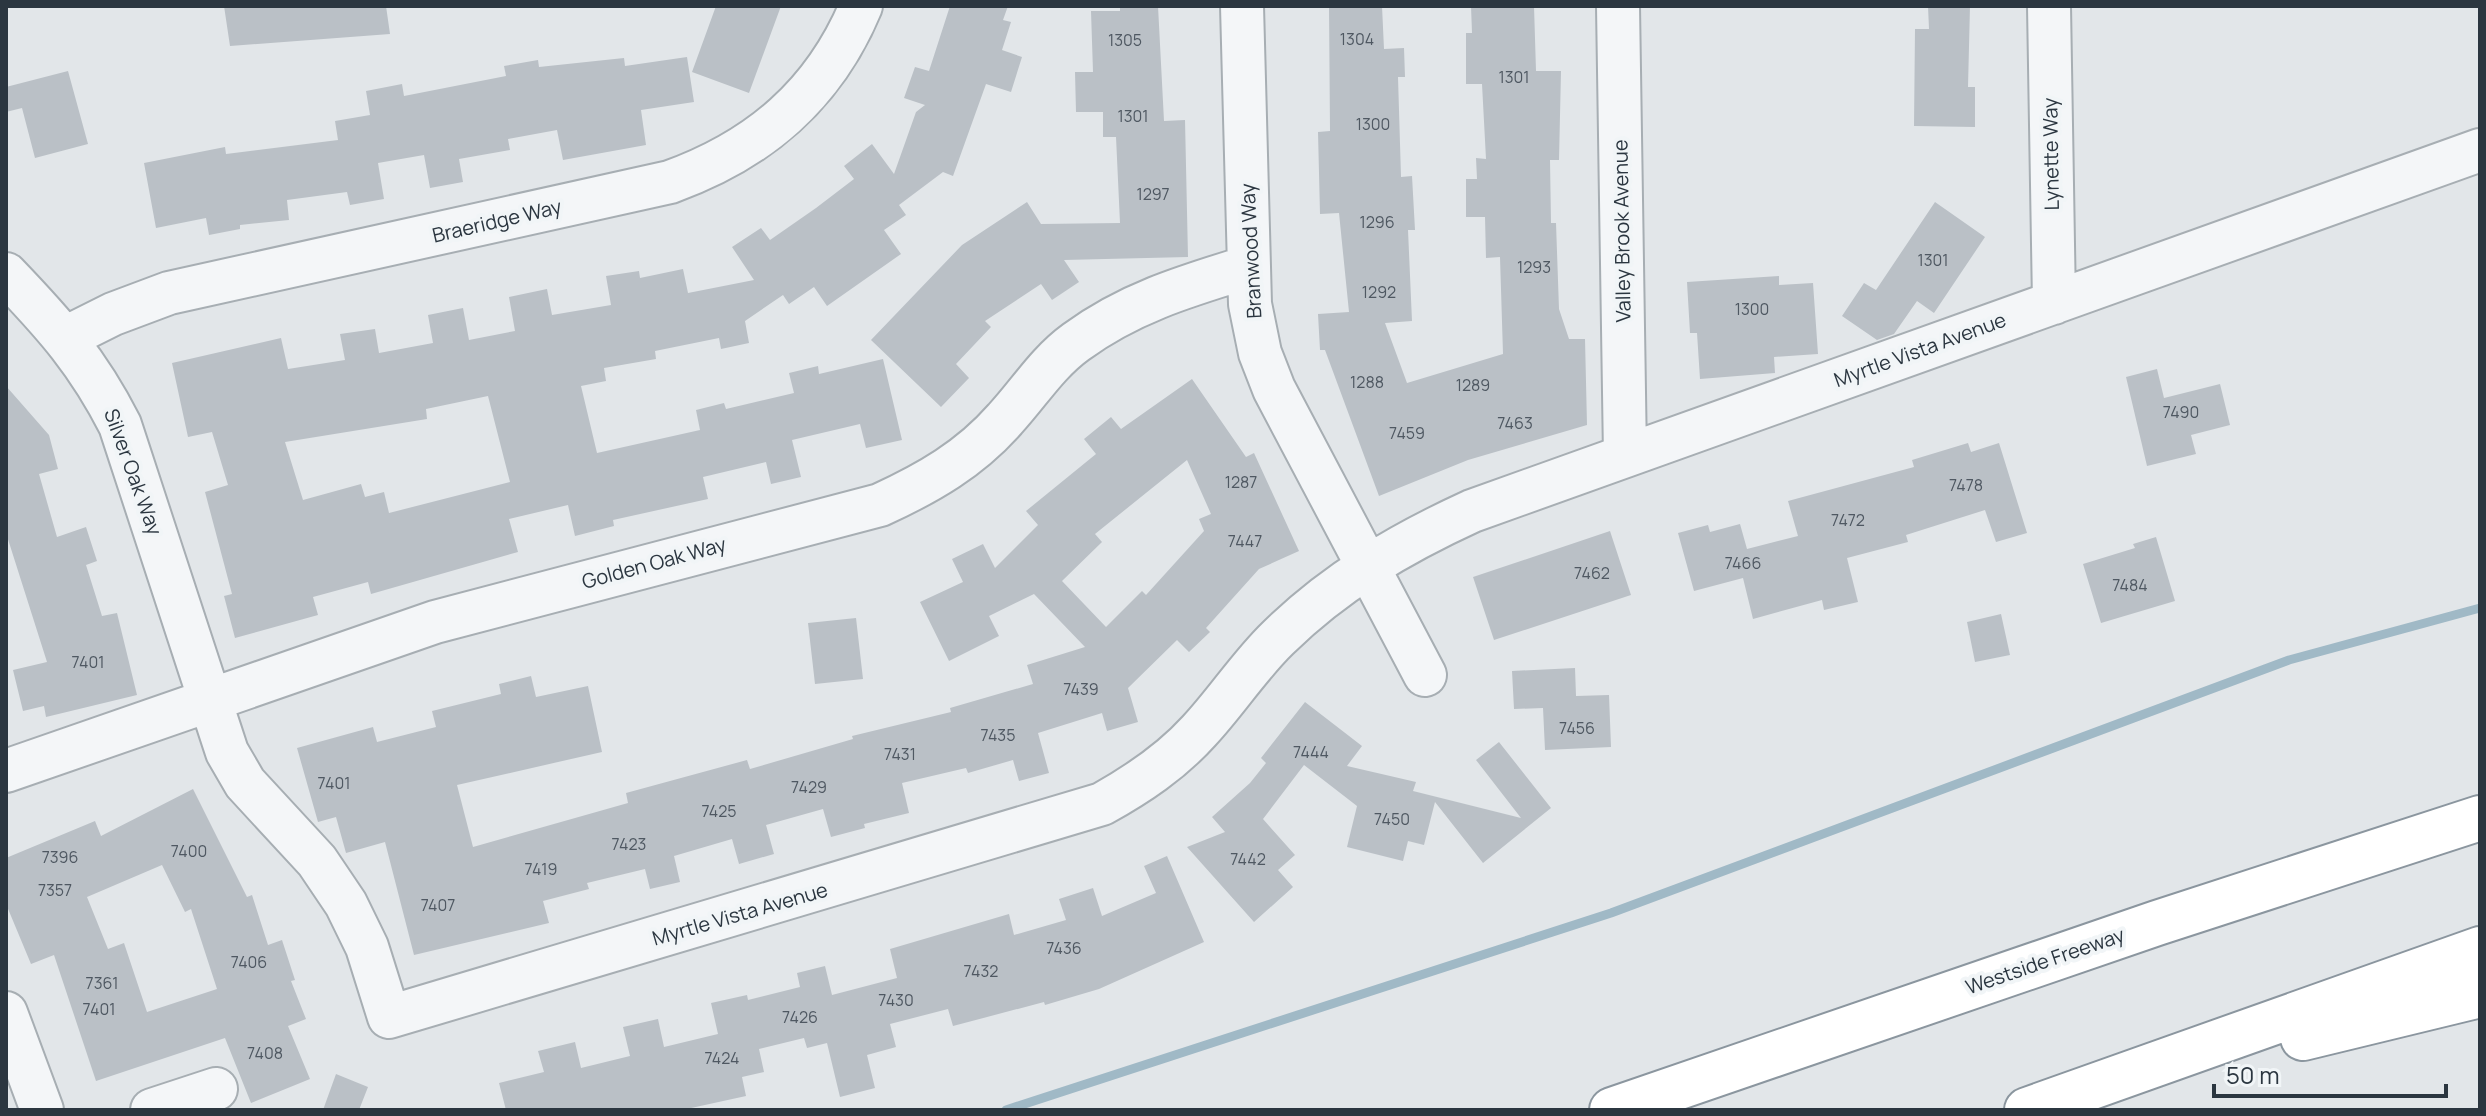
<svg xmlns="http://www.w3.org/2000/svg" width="2486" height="1116" font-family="Manrope,sans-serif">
  <rect width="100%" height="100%" fill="#e2e6e9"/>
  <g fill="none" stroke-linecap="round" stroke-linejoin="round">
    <path stroke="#a0b9c6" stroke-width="9" d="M1006 1110 1611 913 2289 660 2480 608"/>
  </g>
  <path fill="#bac0c6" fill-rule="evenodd" d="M224 6H386L390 34 230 46Z
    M716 6H781L749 93 692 72Z
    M950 6H1008L1003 20 1011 22 1002 50 1022 57 1011 92 986 84 953 176 943 172 899 205 906 215 884 230 901 254 827 306 814 287 789 304 783 295 745 321 749 343 721 349 719 338 655 351 656 359 604 368 606 381 581 386 597 453 700 430 696 410 724 403 726 409 794 393 789 373 818 366 819 374 883 359 902 440 866 448 860 424 792 440 801 477 771 484 766 462 703 477 708 499 613 520 614 526 575 536 568 505 509 519 518 552 371 594 368 582 313 597 318 615 235 638 224 596 232 594 205 492 228 485 212 432 188 437 172 363 281 338 288 369 345 360 340 334 375 329 379 353 433 343 428 315 463 308 469 340 515 331 509 297 547 289 552 315 611 305 606 276 639 271 640 278 683 269 688 293 754 280 732 247 761 228 770 240 816 208 854 179 844 166 872 144 894 174 916 112 925 105 904 98 915 67 929 71ZM488 396 510 482 389 513 384 492 365 497 361 484 303 500 285 442 427 419 426 409Z
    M1120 6H1158L1164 121 1185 120 1188 257 1064 260 1079 282 1052 300 1041 284 985 321 991 327 956 364 969 378 941 407 871 340 962 245 1027 202 1041 224 1120 223 1116 137H1103V112H1076L1075 72H1093L1091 11H1120Z
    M1329 6H1382L1384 49 1404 48 1405 77H1398L1401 177 1412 176 1415 230H1408L1412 321 1385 323 1407 383 1503 354 1500 257 1486 258 1485 217H1466V179H1477L1476 158 1486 159 1482 84H1466V33H1472L1471 6H1534L1536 71H1561L1559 160H1550L1551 223H1556L1559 309 1569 339H1585L1587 425 1468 460 1379 496 1325 350H1320L1318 314 1349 312 1339 213 1320 214 1318 132 1330 131Z
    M1928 6H1970L1968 87H1975V127L1914 126 1915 29H1929Z
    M687 57 694 102 641 110 646 145 563 160 557 130 508 139 510 150 459 159 463 182 430 188 424 155 378 163 384 199 350 205 347 192 287 200 289 220 240 225V229L209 235 206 218 156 228 144 163 225 147 226 154 338 140 335 121 370 115 366 91 402 84 404 96 506 76 504 66 538 60 539 67 624 58 625 66Z
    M68 71 88 144 35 158 22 108 6 112V87Z
    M1935 202 1985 237 1934 313 1917 301 1894 334 1877 340 1842 316 1864 283 1876 290Z
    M1779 276V285L1813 283 1818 354 1774 357 1775 373 1700 379 1697 333H1690L1687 282Z
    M2157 369 2164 398 2220 384 2230 425 2191 435 2196 454 2147 466 2126 377Z
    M1192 379 1246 457 1254 453 1299 551 1259 569 1206 628 1210 632 1189 652 1177 640 1128 688 1138 722 1107 731 1102 713 1038 733 1049 773 1019 781 1013 760 968 773 966 768 902 783 909 813 864 824 865 828 831 837 823 809 766 825 774 854 739 864 732 839 674 856 680 882 650 889 645 869 587 883 589 889 543 901 549 923 414 955 385 842 346 853 336 817 318 822 297 748 373 727 377 742 436 727 432 711 501 694 499 684 531 676 536 697 588 686 602 752 457 785 473 847 628 803 626 793 747 760 750 769 853 739 852 736 951 712 950 708 1033 684 1027 665 1085 647 1034 594 989 616 999 636 949 661 920 602 963 582 952 559 983 544 995 568 1038 525 1026 511 1096 454 1084 439 1111 417 1121 429ZM1187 460 1211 514 1199 519 1204 531 1146 595 1142 591 1106 627 1062 581 1102 542 1095 534Z
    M6 386 49 435 58 469 39 474 57 537 86 527 97 561 86 565 102 616 117 613 137 695 46 717 44 706 23 711 13 670 47 662 6 533Z
    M1968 443 1971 452 1999 443 2027 533 1996 542 1985 510 1906 535 1908 542 1847 558 1858 602 1824 610 1822 600 1753 619 1743 578 1694 591 1678 533 1708 525 1710 532 1740 524 1747 549 1798 536 1788 501 1914 467 1912 460Z
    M1610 531 1631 595 1494 640 1473 577Z
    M2156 537 2175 601 2101 623 2083 564 2135 548 2133 544Z
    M2001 614 2010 655 1975 662 1967 622Z
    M856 618 863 679 815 684 808 623Z
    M1575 668 1576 696 1609 695 1611 747 1545 750 1543 708 1514 709 1512 671Z
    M1305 702 1362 746 1347 766 1416 782 1413 791 1521 818 1476 760 1499 742 1551 808 1483 863 1435 802 1424 845 1408 841 1403 861 1347 847 1357 806 1304 765 1263 819 1295 855 1278 870 1293 887 1254 922 1187 847 1225 832 1212 817 1250 783 1266 763 1261 758Z
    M193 789 247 897 252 895 268 945 282 940 295 980 291 981 306 1019 288 1026 310 1079 251 1103 225 1038 96 1081 54 955 31 964 6 904V858L95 821 101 836ZM162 865 185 912 191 909 217 989 147 1012 124 943 108 949 87 897Z
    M1167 856 1204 942 1099 989 1045 1005 1044 1002 953 1026 948 1009 890 1024 896 1047 867 1055 875 1088 840 1097 827 1043 807 1048 804 1038 759 1049 764 1072 742 1077 746 1096 682 1110H506L499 1083 544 1072 538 1051 575 1042 581 1068 630 1056 623 1027 658 1019 664 1047 718 1034 711 1003 747 995 748 1000 800 987 797 973 825 966 832 995 897 978 890 949 1009 914 1014 935 1066 920 1059 899 1093 888 1102 916 1156 893 1144 866Z
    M336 1074 368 1087 359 1110H323Z"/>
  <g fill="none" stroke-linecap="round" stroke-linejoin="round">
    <defs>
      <path id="minor" d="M1242 6 1250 304 1260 353 1274 389 1425 675
        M1618 6 1625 456
        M2049 6 2054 303
        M6 274C55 325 88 362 120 425L227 752 245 783 317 861 346 904 367 947 389 1017 1102 804C1138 784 1171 762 1199 731 1227 701 1249 666 1278 638 1335 582 1400 544 1472 511L2480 150
        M67 337 113 314 169 293 670 182C759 150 824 95 861 6
        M6 771 435 622 880 505C928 483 970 459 1005 419 1029 393 1047 363 1076 342 1129 303 1186 286 1248 267
        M6 1013 42 1110
        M152 1110 216 1089"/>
      <path id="highway" d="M2303 1038 2480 995
        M1612 1110 2157 923 2480 818
        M2027 1110 2480 949"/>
    </defs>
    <use href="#minor" stroke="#a7aeb3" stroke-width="46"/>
    <use href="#highway" stroke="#8b969f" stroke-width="48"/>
    <use href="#minor" stroke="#f4f6f8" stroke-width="42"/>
    <use href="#highway" stroke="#fff" stroke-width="44"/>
  </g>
  <g text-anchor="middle" stroke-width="8" stroke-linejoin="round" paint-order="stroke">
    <g font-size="16" fill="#4f5862">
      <text x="1357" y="45">1304</text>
      <text x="1125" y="46">1305</text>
      <text x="1514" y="83">1301</text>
      <text x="1133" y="122">1301</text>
      <text x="1373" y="130">1300</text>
      <text x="1153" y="200">1297</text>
      <text x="1377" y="228">1296</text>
      <text x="1933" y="266">1301</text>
      <text x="1534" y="273">1293</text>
      <text x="1379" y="298">1292</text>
      <text x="1752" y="315">1300</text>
      <text x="1367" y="388">1288</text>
      <text x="1473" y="391">1289</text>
      <text x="2181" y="418">7490</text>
      <text x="1515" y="429">7463</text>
      <text x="1407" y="439">7459</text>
      <text x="1241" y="488">1287</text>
      <text x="1966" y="491">7478</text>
      <text x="1848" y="526">7472</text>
      <text x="1245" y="547">7447</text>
      <text x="1743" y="569">7466</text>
      <text x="1592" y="579">7462</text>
      <text x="2130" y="591">7484</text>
      <text x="88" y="668">7401</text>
      <text x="1081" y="695">7439</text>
      <text x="1577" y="734">7456</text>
      <text x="998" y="741">7435</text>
      <text x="1311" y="758">7444</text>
      <text x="900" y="760">7431</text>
      <text x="334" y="789">7401</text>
      <text x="809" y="793">7429</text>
      <text x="719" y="817">7425</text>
      <text x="1392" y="825">7450</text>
      <text x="629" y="850">7423</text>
      <text x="189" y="857">7400</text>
      <text x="60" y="863">7396</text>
      <text x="1248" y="865">7442</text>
      <text x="541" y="875">7419</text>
      <text x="55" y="896">7357</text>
      <text x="438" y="911">7407</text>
      <text x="1064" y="954">7436</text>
      <text x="249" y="968">7406</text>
      <text x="981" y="977">7432</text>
      <text x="102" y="989">7361</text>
      <text x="896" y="1006">7430</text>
      <text x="99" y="1015">7401</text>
      <text x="800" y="1023">7426</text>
      <text x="265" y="1059">7408</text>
      <text x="722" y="1064">7424</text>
    </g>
    <g font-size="20" fill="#2b3640" stroke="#f1f5f7">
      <text transform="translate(2051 154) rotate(-91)" y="7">Lynette Way</text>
      <text transform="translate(497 221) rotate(-13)" y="7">Braeridge Way</text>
      <text transform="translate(1622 231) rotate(-91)" y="7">Valley Brook Avenue</text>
      <text transform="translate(1251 251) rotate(-93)" y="7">Branwood Way</text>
      <text transform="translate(1920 350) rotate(-20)" y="7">Myrtle Vista Avenue</text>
      <text transform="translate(133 472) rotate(70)" y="7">Silver Oak Way</text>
      <text transform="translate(654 563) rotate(-15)" y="7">Golden Oak Way</text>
      <text transform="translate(740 914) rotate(-16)" y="7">Myrtle Vista Avenue</text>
      <text transform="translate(2045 961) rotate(-19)" y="7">Westside Freeway</text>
    </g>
  </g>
  <rect width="2486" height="1116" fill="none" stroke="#2b3640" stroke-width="16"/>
  <path d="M2214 1084v12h232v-12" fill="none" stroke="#2b3640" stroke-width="4"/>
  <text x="2226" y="1084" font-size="24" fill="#2b3640" stroke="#f1f5f7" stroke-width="6" paint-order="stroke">50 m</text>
</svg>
